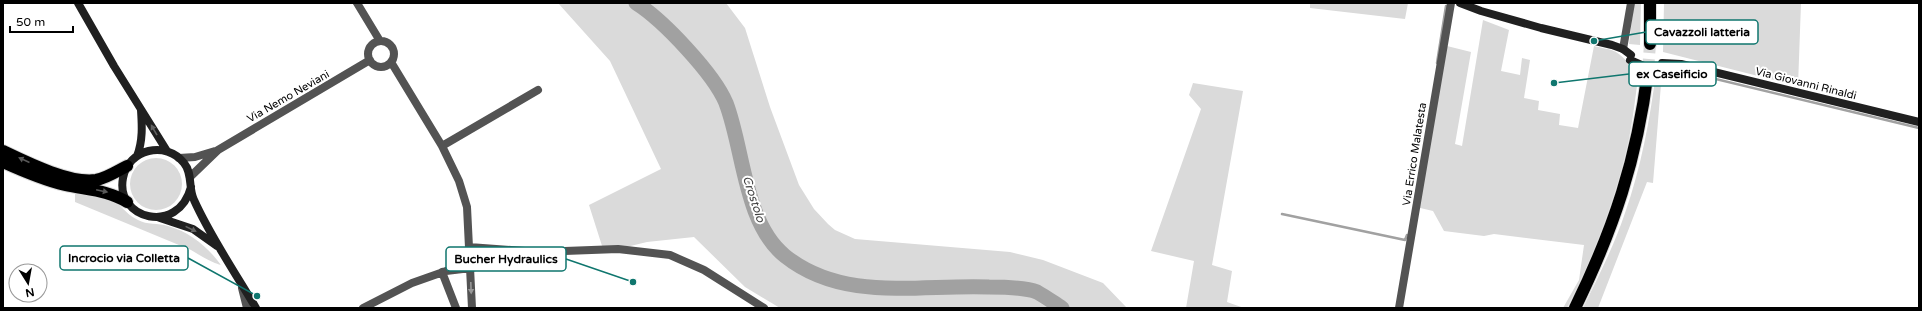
<svg xmlns="http://www.w3.org/2000/svg" width="1922" height="311" font-family="'Varela Round',sans-serif">
  <rect width="100%" height="100%" fill="#fff"/>
  <path fill="#dadada" d="M558 3H726L745 28 770 107 799 185 814 209 828 224 835 230 855 239 1010 252 1043 260 1103 283 1127 308H780L745 287 694 237 647 242 618 249H603L589 205 661 169 610 61Z
    M1310 3H1408L1405 19 1310 8Z
    M1634 3H1641L1640 45 1629 44Z
    M1664 3H1801L1798 86 1663 52Z
    M1483 20 1509 30 1501 71 1520 75 1522 58 1530 60 1524 98 1539 101 1538 110 1560 114 1559 125 1578 128 1594 46C1601 48 1611 49 1616 52 1625 58 1630 66 1639 70 1635 100 1632 131 1624 160 1611 211 1591 261 1567 308H1563L1579 280 1584 245 1494 234 1484 236 1444 231 1433 211 1416 207 1447 46 1471 52 1455 144 1462 146Z
    M1656 72H1662L1653 183 1647 182 1598 308H1583C1598 277 1614 246 1625 213 1641 168 1650 119 1656 72Z
    M1193 83 1243 91 1212 265 1232 271 1227 302 1244 308H1186L1194 261 1151 251 1201 109 1189 95Z
    M130 184a26 26 0 1 1 52 0a26 26 0 1 1-52 0Z
    M75 193C86 193 109 197 117 203 124 209 129 216 138 220 147 225 158 223 168 226 190 232 208 247 221 265 210 262 201 256 191 250L75 202Z"/>
  <g fill="none" stroke-linecap="round" stroke-linejoin="round">
    <path stroke="#a1a1a1" stroke-width="2.5" d="M1437 63 1446 6
      M1666 67 1919 128
      M1282 214 1405 240 1407 235"/>
    <path stroke="#a1a1a1" stroke-width="15" d="M636 3C663 20 714 74 726 103 744 150 744 223 785 256 844 303 920 284 989 287 1002 287 1025 287 1037 292 1046 297 1054 303 1062 308"/>
    <path stroke="#d9d9d9" stroke-width="12" stroke-dasharray="12 6" stroke-linecap="butt" d="M1648 71 1650 44"/>
    <defs>
      <path id="highway" d="M1650 44V3
        M3 151C26 162 70 184 96 180 107 178 117 171 127 166
        M3 162C23 171 44 180 65 185 87 190 108 190 127 202
        M1575 308C1614 228 1637 159 1648 71"/>
    </defs>
    <use href="#highway" stroke="#dbdbdb" stroke-width="14"/>
    <path stroke="#535353" stroke-width="8" d="M357 3 380 41
      M368 54a13 13 0 1 1 26 0a13 13 0 1 1-26 0Z
      M1623 49 1631 3
      M391 62 442 146 459 181 467 207 472 308
      M442 146 538 90
      M179 158 195 157 215 151
      M190 177 218 150 370 60
      M469 247 538 252 618 249 670 255 704 270 764 308
      M442 272 456 308
      M242 288 247 308
      M363 308 412 283 446 271 471 268 530 254
      M1399 308 1451 3"/>
    <path stroke="#202020" stroke-width="8" d="M78 3 114 66 167 151
      M1460 3 1481 11 1541 28 1612 45 1623 49 1631 55
      M1662 63 1681 64 1919 122
      M137 156C143 141 142 125 141 110
      M191 187C178 236 115 219 123 178 128 149 166 140 184 163 193 174 188 188 194 200 211 238 235 272 256 308
      M160 218 193 229 217 246"/>
    <use href="#highway" stroke="#000" stroke-width="12"/>
    <path stroke="#202020" stroke-width="8" d="M1630 60 1646 67 1661 68"/>
  </g>
  <defs><path id="oneway-solid" d="M-6-.8H1V-3.2L6.5 0L1 3.2V.8H-6Z"/></defs>
  <g fill="#636363">
    <use href="#oneway-solid" transform="translate(154 130) rotate(-120)"/>
    <use href="#oneway-solid" transform="translate(191 229) rotate(26)"/>
  </g>
  <g fill="#595959">
    <use href="#oneway-solid" transform="translate(24 160) rotate(-156)"/>
    <use href="#oneway-solid" transform="translate(102 191) rotate(12)"/>
  </g>
  <use fill="#989898" href="#oneway-solid" transform="translate(471 288) rotate(88)"/>
  <g text-anchor="middle" stroke-width="4" stroke-linejoin="round" paint-order="stroke">
    <g font-size="11" fill="#000" stroke="#fff">
      <text transform="translate(1806 83) rotate(14)" y="4">Via Giovanni Rinaldi</text>
      <text transform="translate(288 96) rotate(-30)" y="4">Via Nemo Neviani</text>
      <text transform="translate(1414 154) rotate(-81)" y="4">Via Errico Malatesta</text>
    </g>
    <g font-size="12" font-style="italic" fill="#424242" stroke="#fff">
      <text transform="translate(754 199) rotate(72)" y="4">Crostolo</text>
    </g>
  </g>
  <path fill="none" stroke="#0f766e" stroke-width="1.5" d="M1594 41L1646 32M1554 83L1629 74M257 296L188 258M633 282L566 259"/>
  <g fill="#0f766e" stroke="#fff" stroke-width="1.5">
    <circle cx="1594" cy="41" r="4"/>
    <circle cx="1554" cy="83" r="4"/>
    <circle cx="257" cy="296" r="4"/>
    <circle cx="633" cy="282" r="4"/>
  </g>
  <g fill="#fff" stroke="#0f766e" stroke-width="1.5">
    <rect x="1646" y="20" width="112" height="24" rx="4"/>
    <rect x="1629" y="62" width="87" height="24" rx="4"/>
    <rect x="60" y="246" width="128" height="24" rx="4"/>
    <rect x="446" y="247" width="120" height="24" rx="4"/>
  </g>
  <g font-size="12" text-anchor="middle" font-weight="bold" fill="#000">
    <text x="1702" y="36">Cavazzoli latteria</text>
    <text x="1672" y="78">ex Caseificio</text>
    <text x="124" y="262">Incrocio via Colletta</text>
    <text x="506" y="263">Bucher Hydraulics</text>
  </g>
  <rect width="1922" height="311" fill="none" stroke="#000000" stroke-width="8"/>
  <g transform="translate(28 283) rotate(169)"><circle r="19" fill="#ffffff" stroke="#999999"/>
  <path d="M0-3L7 15L0 10L-7 15Z" fill="#000000"/>
  <text y="-6" font-size="11" font-weight="bold" text-anchor="middle" fill="#000000">N</text>
  </g>
  <path d="M10 26v6h63v-6" fill="none" stroke="#000000" stroke-width="2"/>
  <text x="16" y="26" font-size="12" fill="#000000" stroke="#ffffff" stroke-width="3" paint-order="stroke">50 m</text>
</svg>
